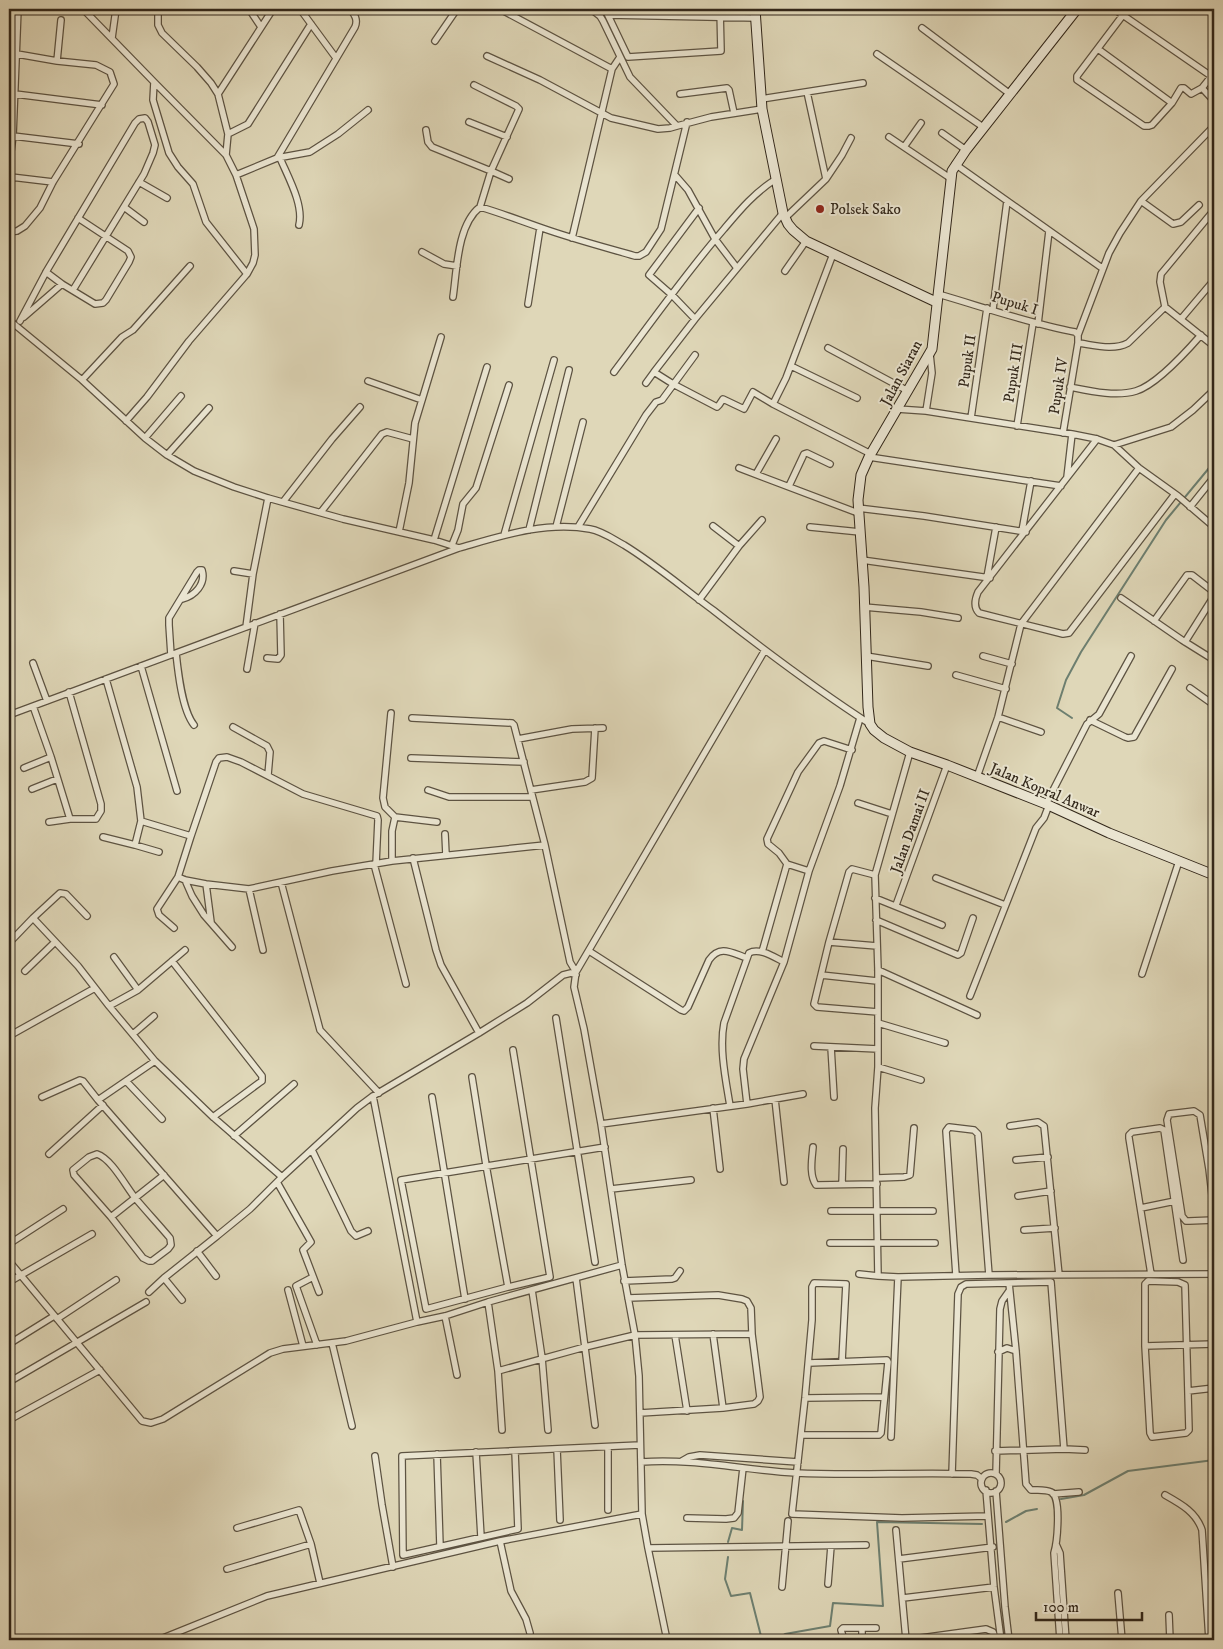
<svg xmlns="http://www.w3.org/2000/svg" width="1223" height="1649" font-family="'IM FELL DW Pica',serif">
  <rect width="100%" height="100%" fill="#dfd7b8"/>
  <filter id="stains"><feTurbulence type="fractalNoise" baseFrequency=".004" numOctaves="4"/><feColorMatrix values="0 0 0 0 .2 0 0 0 0 .09 0 0 0 0 .02 0 0 0 .5 -.17"/></filter>
  <radialGradient id="worn" r=".72"><stop offset=".6" stop-color="#630" stop-opacity="0"/><stop offset="1" stop-color="#630" stop-opacity=".3"/></radialGradient>
  <g fill="none" stroke-linecap="round" stroke-linejoin="round">
    <path stroke="#6d7f70" stroke-width="2" d="M1072 718 1057 708 1066 680 1081 652 1166 520 1214 462
      M1061 1499 1084 1495 1128 1471 1214 1460
      M1006 1522 1026 1511 1037 1509
      M728 1542 732 1528 742 1530 743 1501
      M728 1557 725 1579 731 1596 750 1593 762 1640
      M776 1640 785 1634 830 1626 833 1603 883 1606 877 1522 982 1524"/>
    <defs>
      <path id="street" d="M83 9 154 82 153 100 169 153 178 167 193 184 206 222 247 274 189 341 147 397 126 421
        M158 9V25L162 33 197 67 211 83 218 94 228 134 226 155
        M249 9 261 27
        M300 9 336 58
        M500 9 612 69
        M591 9 600 16 603 21 630 77 677 126 711 117 762 109
        M605 9 628 57 721 51 720 9
        M1114 9 1211 76
        M608 15 756 18
        M1123 15 1077 76V80L1144 126H1149L1152 125 1172 103 1181 88H1184L1191 94 1202 88
        M922 28 1010 94
        M112 38 116 9
        M435 41 457 9
        M1098 49 1172 103
        M877 54 983 127
        M487 56 540 80 611 118 658 129 670 128 677 126
        M57 61 61 20
        M1214 73 1202 88 1214 101
        M154 82 226 155 236 175 254 229 255 255 253 263 247 274
        M474 85 516 106 519 109 491 171 509 179
        M15 94 102 105
        M218 94 273 9
        M680 94 727 88 729 90 734 113
        M761 99 863 83
        M469 122 507 137
        M426 130 428 142 432 147 491 171 480 207
        M942 133 966 150
        M228 134 248 124 311 24
        M13 136 79 144
        M889 137 950 178
        M904 147 921 123
        M277 158 355 27C358 20 355 15 350 9
        M280 158C288 177 304 205 299 225
        M955 164 1102 268
        M236 175 277 158 310 152 338 134 368 110
        M675 175 688 190 715 239 737 268
        M11 177 53 182
        M826 179 842 155 851 138
        M139 182 167 198
        M1141 201 1173 224 1181 222 1199 205
        M124 207 144 222
        M1214 210 1166 268 1161 274 1160 282 1165 307 1214 346
        M785 218 826 179 807 92
        M9 232 17 231 25 226 40 208 53 182 114 84 110 72 96 65 57 61 17 54
        M9 232 11 206 10 159 13 136 18 9
        M572 238 612 69 620 57
        M422 252 444 264 457 266
        M833 254 786 378 773 404 871 454
        M785 271 806 241
        M46 272 62 284 95 304 103 303 106 300 129 262 131 257 128 251 78 218
        M938 294C983 307 1028 323 1075 332L1078 335V343L1063 433
        M453 297C457 270 457 225 480 207 501 213 521 221 542 228 573 239 604 247 635 256H639L646 252 661 229 687 122
        M528 304 540 228
        M993 309 1007 201
        M24 317 62 284
        M695 319 672 295 649 275 699 208
        M1181 319 1214 280
        M9 320 82 380 145 438 167 455 194 471 234 487 268 498 343 519 434 540 459 548
        M20 321 46 272 135 123 139 119 145 118 148 122 155 145 153 153 144 174 73 290
        M1038 324 1049 231
        M1078 335 1109 253 1120 233 1141 201 1214 126
        M1078 343C1094 345 1113 351 1128 343L1165 307
        M828 348 908 391
        M791 366 857 398
        M614 372C650 324 685 274 724 229 740 210 754 193 776 179
        M82 380 122 337 133 330 190 266
        M368 381 422 400
        M646 383 654 372
        M1070 387C1090 391 1116 397 1136 391 1156 385 1187 351 1201 335
        M773 404 753 392 744 409 723 399 719 405 717 407 673 384 654 372 695 319 783 213
        M897 409 926 411 1072 434 1097 439 1114 445 1171 427 1193 410 1214 390
        M926 411 932 373 930 354
        M971 418 987 308
        M1017 426 1033 323
        M145 438 181 396
        M1097 439 978 592C975 599 973 607 979 613L1063 634 1069 633 1175 494
        M1114 445 1139 468 1178 496 1214 527
        M167 455 209 408
        M869 457 1061 486
        M739 468 858 513
        M756 474 776 439
        M1067 477 1072 434
        M789 486 804 454 807 453 830 464
        M283 502 332 439 360 407
        M1190 507 1214 477
        M858 508 924 516 1026 532
        M321 512 382 434 387 432 413 439
        M713 526 739 546
        M556 527 583 422
        M578 527 646 415 656 402 662 400 695 355
        M810 527 860 532
        M529 530 569 370
        M1022 531 1031 481
        M399 532 409 483 415 423 441 337
        M504 535 554 360
        M434 540 487 367
        M452 545 458 530 463 504 476 488 509 385
        M862 560 990 578
        M234 571 253 574
        M987 577 996 527
        M1121 598 1182 640 1214 660
        M699 600 739 546 762 520
        M864 607 921 612 958 618
        M1154 621 1187 575H1192L1214 592
        M246 627 253 574 268 498
        M1185 642 1214 596
        M176 653C178 672 182 710 194 725
        M171 655 169 625V618L197 572 199 570H202C206 584 195 596 182 599
        M866 656 928 666
        M983 656 1012 664
        M267 658 278 659 281 655 280 614
        M33 663 47 701
        M141 666 177 791
        M247 669 255 623
        M956 675 1006 689
        M106 679 137 787 141 821 191 836 216 762 219 758 227 757 241 762 303 794 377 816 378 820 376 864
        M1190 688 1214 705
        M33 706 51 757 70 819
        M391 713 383 798 385 807 395 817
        M9 715 459 548C501 536 545 521 590 529 602 531 613 539 624 545 655 564 683 588 713 610 764 650 816 689 870 724
        M998 717 1041 732
        M412 718 512 723 514 725 545 845 570 962 576 972
        M1090 720 1125 737 1128 738 1134 737 1172 669
        M233 727 267 746 270 752 268 775
        M518 739 572 729 603 728
        M910 752 875 875 878 970V1067L875 1108 878 1276 898 1277 989 1275 1214 1274
        M411 758 524 762
        M24 768 51 757
        M977 777 998 717 1021 624 1139 468
        M32 789 57 779
        M428 790 449 797H532
        M531 790 585 782 592 778 595 728
        M858 803 892 814
        M1046 804 1087 724 1099 714 1131 656
        M141 821 135 845 159 852
        M49 822 70 819H96L101 811V804L69 692
        M445 834 446 855
        M103 837 135 845
        M413 858 436 950 441 965 479 1033
        M392 861V831L395 817 437 822
        M374 864 406 984
        M787 864 809 871
        M875 875 852 869 849 872 829 942 814 1004 817 1007 878 1012
        M178 877 191 836
        M936 878 1005 905
        M185 880 192 896 204 915 232 947
        M281 882 320 1030 379 1093
        M206 884 211 922
        M249 889 263 950
        M875 898 942 925
        M896 905 947 765
        M33 918 78 966 109 1006 155 1061 213 1117 282 1177 357 1108 373 1096 479 1033 527 1003 563 975 571 973 576 975
        M876 920 958 955 961 953 973 918
        M174 928 159 915 157 909 178 877 185 880 206 884 249 889 332 871 392 861 545 845
        M829 942 877 946
        M9 943 33 918 60 893 66 894 87 916
        M589 951 681 1010 684 1011 688 1007 709 960C720 944 732 953 747 958
        M762 952 787 864 779 853 768 844 767 839 798 772 819 743 824 741 852 750
        M114 957 138 990
        M172 961 262 1076V1081L259 1083 213 1117
        M878 970 977 1015
        M25 971 55 942
        M1142 974 1179 861
        M821 975 877 981
        M970 996 1036 828 1044 818 1049 805
        M109 1006 138 990 185 950
        M556 1018 595 1262
        M878 1023 945 1043
        M133 1034 154 1016
        M9 1036 95 988
        M814 1046 878 1049
        M831 1047 834 1097
        M155 1061 98 1100 217 1236 250 1209 282 1177
        M878 1067 921 1080
        M472 1077 486 1165 508 1287 550 1277 513 1050
        M126 1081 162 1119
        M373 1096 417 1322
        M42 1097 80 1080 83 1081 98 1100
        M432 1097 465 1299
        M775 1099 784 1182
        M747 1104 743 1069 744 1059 784 962 809 871 840 786 860 718
        M730 1106C726 1081 719 1049 724 1023L749 953C759 947 774 957 784 962
        M713 1108 720 1169
        M601 1124 747 1104 803 1094
        M1010 1126 1038 1122 1044 1126 1059 1275
        M234 1136 294 1084
        M813 1147C812 1159 809 1175 816 1185L877 1184
        M312 1150 351 1231 356 1236 368 1231
        M49 1154 103 1105
        M97 1154C112 1159 126 1187 136 1199 147 1212 159 1225 170 1238L171 1245 168 1249 152 1261H149L143 1258 111 1217 74 1175 73 1170 89 1157Z
        M1016 1160 1048 1157
        M877 1178 904 1177 910 1175 914 1128
        M277 1182 311 1242 303 1250 319 1292
        M842 1184 843 1149
        M611 1189 691 1180
        M1018 1196 1051 1191
        M1141 1208 1175 1201
        M831 1211H933
        M1214 1212 1209 1169 1200 1115 1194 1111 1169 1114 1167 1120 1182 1216 1186 1221H1189L1214 1220
        M111 1217 164 1175
        M1024 1230 1055 1228
        M830 1243H935
        M9 1244 63 1209
        M197 1251 216 1276
        M9 1261 142 1421 151 1423 163 1419 270 1353 283 1349 346 1341 417 1322 445 1316 488 1302 622 1265
        M859 1274 878 1276
        M1151 1274 1129 1138V1135L1132 1132 1160 1128 1164 1130 1183 1260
        M956 1275 946 1131 949 1127 974 1130 978 1134 989 1275
        M313 1277 296 1286 317 1345
        M164 1278 182 1300
        M576 1278 595 1425
        M624 1281 672 1279 675 1278 680 1271
        M1148 1281 1178 1282 1185 1285 1189 1430 1186 1433 1152 1437 1150 1433 1145 1346V1284Z
        M9 1282 92 1234
        M1009 1283 1016 1351 1026 1484 1031 1490C1037 1490 1046 1489 1051 1492 1062 1497 1057 1543 1054 1553L1060 1640
        M508 1287 426 1309 401 1180 605 1147
        M288 1290 303 1346
        M532 1290 542 1358 548 1430
        M149 1292 164 1278 217 1236
        M628 1298 718 1295 742 1299 747 1301 751 1308 752 1334 760 1397 758 1401 754 1404 723 1408 640 1413
        M488 1302 498 1371 502 1430
        M445 1316 457 1375
        M57 1319 116 1280
        M713 1334 723 1408
        M675 1335 687 1411
        M332 1343 352 1426
        M9 1344 54 1316
        M1145 1346 1214 1344
        M998 1352 1007 1348 1016 1351
        M842 1361 846 1284 814 1283 812 1287V1320L805 1398 792 1514 902 1518 988 1516
        M498 1371 585 1347 635 1335 752 1334
        M9 1382 146 1302
        M1188 1391 1214 1388
        M805 1398 884 1397
        M9 1420 100 1370
        M801 1435H879L881 1433 888 1362 887 1360 809 1363
        M891 1437 898 1277
        M608 1447V1510
        M557 1449 560 1520
        M515 1451 518 1529 403 1555 402 1456 640 1445
        M995 1451 1064 1449 1085 1450
        M476 1452 481 1537
        M437 1454 440 1546
        M375 1456 382 1505 393 1567
        M682 1461 689 1457 700 1455 798 1462
        M641 1462C693 1458 744 1470 796 1473 854 1476 913 1472 971 1474L977 1475 982 1479
        M981 1483a10 10 0 1 1 20 0a10 10 0 1 1-20 0Z
        M952 1474 958 1294 961 1287 966 1284 1051 1282 1064 1449
        M996 1474 1000 1309 1002 1301 1009 1291
        M986 1490 994 1587 1001 1640
        M996 1491 1005 1607 1009 1640
        M1053 1494 1079 1492
        M1165 1495C1181 1504 1196 1512 1202 1530L1209 1640
        M687 1518 726 1519 734 1518 738 1513 743 1468
        M237 1528 299 1510 311 1544 320 1583
        M896 1530 906 1640
        M500 1541 511 1591 526 1619 530 1633
        M1056 1544 1060 1553 1066 1640
        M648 1548 866 1545
        M899 1559 993 1547
        M227 1569 311 1544
        M828 1584 831 1546
        M782 1587 788 1521
        M1118 1593 1122 1640
        M903 1598 994 1587
        M1169 1615 1170 1640
        M158 1640 267 1596 500 1541 642 1514
        M667 1640 648 1548 642 1514 639 1376 635 1335 622 1265 601 1124 584 1029 574 987 576 972 765 650
        M844 1640 841 1630 843 1628H876
        M862 1640V1629
        M906 1640 986 1629 993 1632 996 1640"/>
      <path id="secondary" d="M755 9 762 109 783 213 788 224 793 230 806 241 936 302
        M1077 9 966 150 952 171 932 349 869 457 861 475 858 500 864 587 868 707 870 724 874 730 884 738 910 752 947 765 1046 804 1109 833 1214 875"/>
    </defs>
    <use href="#street" stroke="#5d5342" stroke-width="8"/>
    <use href="#secondary" stroke="#32271a" stroke-width="11"/>
    <use href="#street" stroke="#eae5d1" stroke-width="5.5"/>
    <use href="#secondary" stroke="#eae5d1" stroke-width="9"/>
  </g>
  <circle fill="#8f2418" stroke="#eae5d1" stroke-width="2" cx="820" cy="209" r="5"/>
  <g text-anchor="middle" stroke-width="4" stroke-linejoin="round" paint-order="stroke">
    <g font-size="15" fill="#32271a" stroke="#eae5d1" text-anchor="start">
      <text x="830" y="214">Polsek Sako</text>
    </g>
    <g font-size="15" fill="#32271a" stroke="#eae5d1">
      <text transform="translate(1015 303) rotate(17)" y="5">Pupuk I</text>
      <text transform="translate(967 361) rotate(-82)" y="5">Pupuk II</text>
      <text transform="translate(901 373) rotate(-62)" y="5">Jalan Siaran</text>
      <text transform="translate(1013 373) rotate(-81)" y="5">Pupuk III</text>
      <text transform="translate(1058 386) rotate(-81)" y="5">Pupuk IV</text>
      <text transform="translate(1045 790) rotate(23)" y="5">Jalan Kopral Anwar</text>
      <text transform="translate(910 831) rotate(-70)" y="5">Jalan Damai II</text>
    </g>
  </g>
  <rect width="1223" height="1649" fill="none" stroke="#dfd7b8" stroke-width="30"/>
  <rect x="10" y="10" width="1203" height="1629" fill="none" stroke="#32271a" stroke-width="2.5"/>
  <rect x="15" y="15" width="1193" height="1619" fill="none" stroke="#32271a"/>
  <path d="M1036 1612v8h106v-8" fill="none" stroke="#32271a" stroke-width="2.5"/>
  <text x="1043" y="1612" font-size="15" fill="#32271a" stroke="#eae5d1" stroke-width="4" paint-order="stroke">100 m</text>
  <rect width="100%" height="100%" filter="url(#stains)"/>
  <rect width="100%" height="100%" fill="url(#worn)"/>
</svg>
